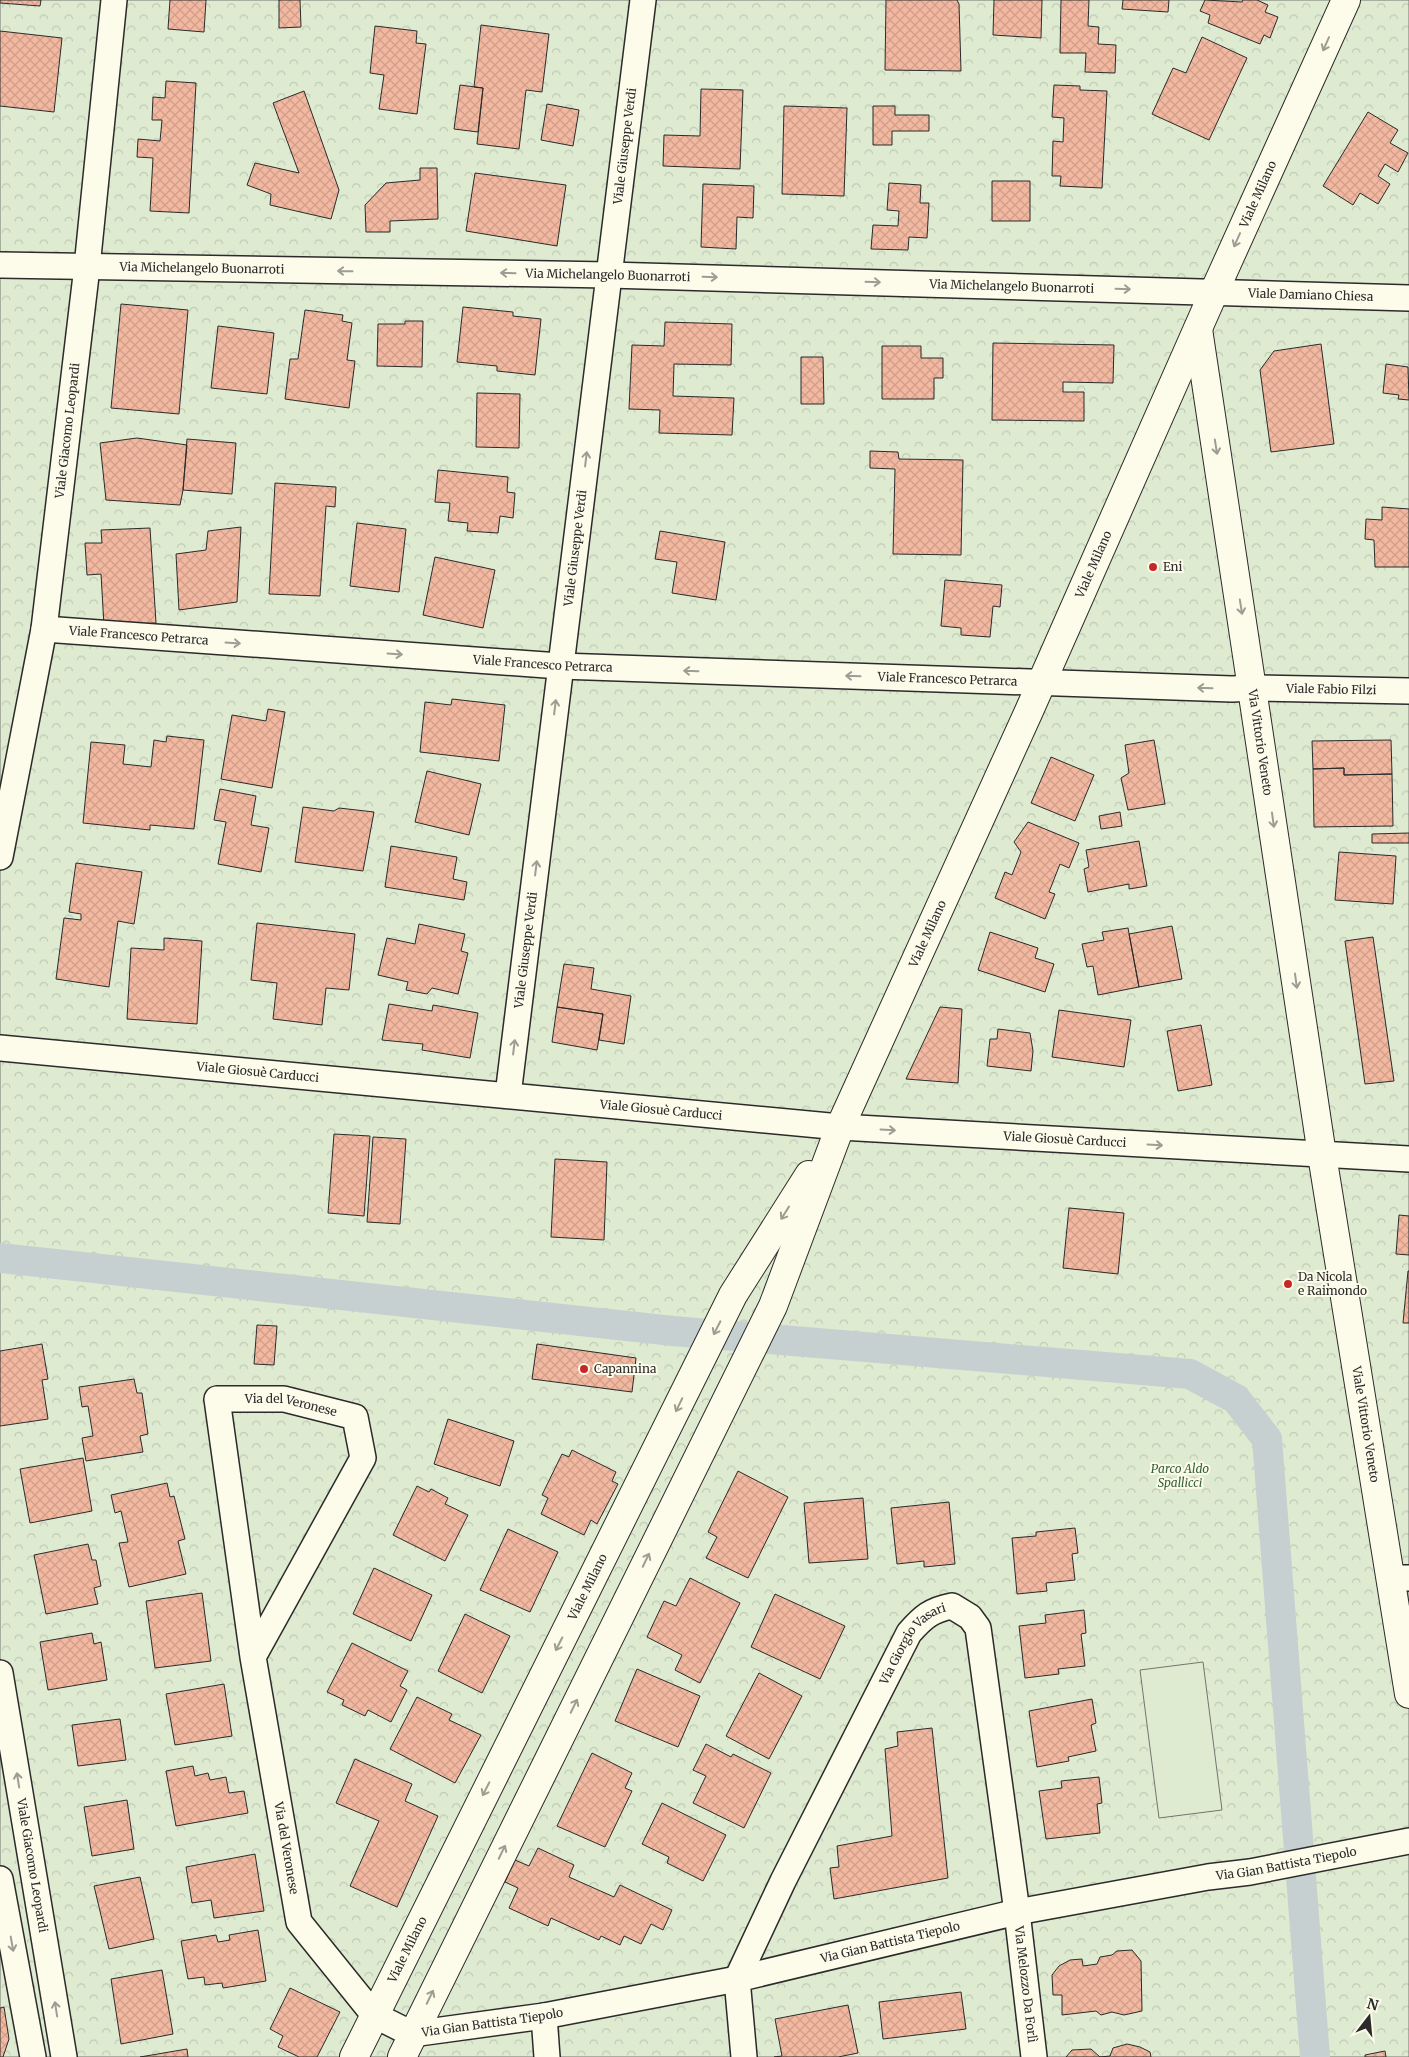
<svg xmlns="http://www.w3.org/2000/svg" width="1409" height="2057" font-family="Merriweather,serif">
  <defs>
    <pattern id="forest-crowns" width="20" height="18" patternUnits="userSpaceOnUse" patternTransform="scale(1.25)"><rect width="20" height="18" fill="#deebd1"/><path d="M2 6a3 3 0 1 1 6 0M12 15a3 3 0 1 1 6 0" fill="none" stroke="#bfcab4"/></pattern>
    <pattern id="building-cross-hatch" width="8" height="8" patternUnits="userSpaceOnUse" patternTransform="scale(1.25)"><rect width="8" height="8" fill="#f2b8a0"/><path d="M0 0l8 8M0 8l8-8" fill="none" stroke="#d09e8a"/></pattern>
  </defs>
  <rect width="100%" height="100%" fill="#fdfbea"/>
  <path fill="url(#forest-crowns)" stroke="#74746e" d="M0 0H1409V2057H0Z"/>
  <path fill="#deebd1" stroke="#74746e" d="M1203 1662 1222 1810 1159 1818 1140 1670Z"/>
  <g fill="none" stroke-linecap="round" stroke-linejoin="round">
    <path stroke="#c7d0d0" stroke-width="30" d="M0 1258 673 1331 1190 1374 1236 1399 1267 1439 1315 2057"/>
  </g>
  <path fill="url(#building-cross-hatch)" stroke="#2b2b2b" d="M0 0H41L40 6 0 3Z
    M170 0H206L204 32 168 29Z
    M279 0H300L301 27 279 28Z
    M886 0H957L959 4 961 71 885 70Z
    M994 0H1042L1041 38 993 35Z
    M1061 0H1089L1088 26 1099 27 1098 44 1116 45 1115 73 1085 72 1086 53H1060Z
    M1123 0H1169L1168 12 1122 9Z
    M1205 0 1242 2 1243 0H1257L1268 5 1265 12 1278 17 1270 38 1264 35 1260 44 1208 23 1210 15 1200 11Z
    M481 25 549 34 542 92 526 90 519 149 477 144 483 88 474 87Z
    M375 26 417 31 416 43 426 44 417 114 379 109 384 75 370 73Z
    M0 31 62 38 54 112 0 106Z
    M1202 37 1247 58 1209 140 1152 114 1173 68 1186 73Z
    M166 81 196 83 189 213 150 211 153 158 137 157 138 139 160 141 162 120H152L153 97 165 98Z
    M460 85 483 88 478 132 454 129Z
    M1054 85 1080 86V90L1107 91 1102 188 1060 186 1061 176H1052L1053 141 1063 142 1064 118 1052 117Z
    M701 89 743 90 740 169 663 166 664 135 700 136Z
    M304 91 339 190 331 219 270 205 271 194 247 185 255 163 299 173 273 103Z
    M547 104 579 110 573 146 541 140Z
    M784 106 847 108 844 196 782 194Z
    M873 106H895V115H929V131H892V145H873Z
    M1368 112 1398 130 1390 143 1408 153 1398 172 1385 164 1378 176 1390 184 1378 204 1360 193 1353 205 1323 186Z
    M420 168H437L438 219 390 221V232H366L365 205 386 183 420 180Z
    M475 173 566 185 557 246 466 231Z
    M992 181H1030V221H992Z
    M889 183 921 185 920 203H929L927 238 909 237 908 250 871 249 873 225 898 226 899 211 887 210Z
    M703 184 754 186 753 218 737 217 736 249 701 247Z
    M121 304 188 310 179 414 111 408Z
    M463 307 513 312V316L541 319 535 375 497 371V366L457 362Z
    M305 310 343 315 342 321 352 323 347 360 355 361 349 408 285 399 290 359H298Z
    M405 321H423L422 367 377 366 378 324H405Z
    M665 322 732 324 731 365 674 364 673 396 734 398 732 435 659 433 660 410 629 409 632 345 664 346Z
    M218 326 274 333 267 394 211 388Z
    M993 343 1114 345 1113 383 1063 382V392H1084V421L992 420Z
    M1321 344 1334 444 1271 452 1260 370 1274 351Z
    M882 346H921V358H943V378H934V399H882Z
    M801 357H823L824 404H801Z
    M1386 364 1408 367 1409 400 1398 399 1399 395 1383 393Z
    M477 393 520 394 519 448 476 447Z
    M137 438 187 445 183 490 180 505 106 500 100 443Z
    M187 439 236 443 232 494 183 490Z
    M870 451 898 452 899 459 963 460 961 555 893 554 895 469 870 468Z
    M438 470 508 477 507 492 515 493 513 518 500 516 498 533 467 531 468 523 448 521 450 503 435 502Z
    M275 483 336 487 335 507 326 506 320 596 269 594Z
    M1382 507 1409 509V567H1375L1374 540 1365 539 1366 519 1382 520Z
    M357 523 406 529 399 592 350 586Z
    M241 527 237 602 179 610 176 554 206 550 208 531Z
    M150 528 156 623 104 626 101 574 87 575 85 543H102L101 530Z
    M660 531 725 542 716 600 672 593 677 562 655 559Z
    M435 557 495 570 483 628 423 615Z
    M945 580 1002 585 1000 607 993 606 990 637 961 635V628L941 626Z
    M452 699 505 705 499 761 420 752 425 702 451 705Z
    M268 709 285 712 272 788 221 779 232 715 266 721Z
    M167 736 204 740 194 829 150 825V830L83 823 91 742 125 745 123 764 151 767 154 740 166 742Z
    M1154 740 1165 804 1128 810 1121 778 1129 773 1125 745Z
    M1391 740 1392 774 1344 775V768L1313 769 1312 741Z
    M1051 757 1094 775 1075 821 1031 803Z
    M1344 768V775L1392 774 1393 826 1314 827 1313 769Z
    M427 771 481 784 469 835 415 822Z
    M220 789 256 796 251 825 269 828 261 872 218 864 226 822 214 820Z
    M303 807 334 811 339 808 374 812 363 871 295 862Z
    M1120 812 1122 826 1101 829 1099 816Z
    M1028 822 1079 843 1069 868 1060 864 1049 892 1055 894 1045 919 995 898 1005 872 1012 875 1021 852 1014 842Z
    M1409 833V843H1372V834Z
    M1139 841 1147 886 1129 889V884L1088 892 1084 869 1089 867 1086 850Z
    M391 846 457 857 453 879 467 882 464 900 385 887Z
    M1339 852 1396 856 1393 904 1335 900Z
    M76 863 142 872 134 924 118 921 109 987 56 979 64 918 81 920V914L69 912Z
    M257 923 355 934 349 990 326 988 322 1025 273 1019 277 983 251 980Z
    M419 924 465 934 461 951 468 953 458 994 432 988 427 994 406 990 408 982 378 975 387 938 415 944Z
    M1172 926 1182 979 1139 987 1129 934Z
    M1128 928 1139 987 1098 995 1093 966 1087 967 1082 944 1104 940 1102 932Z
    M990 932 1038 948 1035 958 1054 964 1045 992 978 970Z
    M1373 937 1394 1081 1365 1084 1345 941Z
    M164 938 202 941 197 1024 127 1019 131 948 164 950Z
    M564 964 594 968 591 989 631 996 624 1044 599 1040 603 1014 557 1007Z
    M389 1004 432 1011 433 1005 478 1013 470 1058 422 1050 423 1044 382 1040Z
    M557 1007 603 1014 597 1050 552 1042Z
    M940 1007 962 1009 958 1083 906 1079Z
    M1059 1010 1131 1020 1124 1067 1052 1057Z
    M1201 1025 1212 1085 1178 1091 1167 1031Z
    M998 1029 1030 1033 1033 1051 1031 1071 987 1066 990 1039H997Z
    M334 1134 370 1136 364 1216 328 1213Z
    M373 1137 406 1139 400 1224 367 1222Z
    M555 1159 607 1162 604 1240 551 1237Z
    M1069 1208 1124 1213 1118 1274 1063 1268Z
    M1399 1215 1409 1216V1255L1396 1254Z
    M1408 1271H1409V1323H1403Z
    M257 1325 277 1326 274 1365 254 1364Z
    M42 1344 48 1379 42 1380 48 1419 0 1426V1351Z
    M537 1344 636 1358 632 1392 532 1379Z
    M134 1379 137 1393H142L148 1434 140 1436 143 1452 86 1461 82 1438 93 1436 88 1406 82 1407 79 1387Z
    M448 1419 514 1441 500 1486 434 1464Z
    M572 1450 616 1472 612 1481 618 1484 597 1524 591 1520 584 1535 541 1514 548 1498 542 1495 562 1454 569 1457Z
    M83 1458 92 1511 30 1523 20 1469Z
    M738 1471 788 1497 748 1578 706 1558 717 1537 708 1532Z
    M167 1483 170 1497 174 1496 185 1539 178 1541 186 1574 129 1587 119 1543 128 1542 121 1511 115 1513 111 1495Z
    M417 1486 429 1492 431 1489 448 1498 445 1504 468 1515 445 1561 393 1535Z
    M863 1498 868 1559 809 1563 804 1503Z
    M949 1502 955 1564 924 1567V1561L897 1564 891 1508Z
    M1075 1528 1078 1553 1072 1554 1075 1580 1046 1583 1047 1591 1017 1594 1012 1538 1036 1536V1532Z
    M508 1529 558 1552 530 1612 480 1590Z
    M88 1544 92 1560H96L101 1586 94 1588 98 1604 46 1614 34 1555Z
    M374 1568 432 1595 411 1641 353 1614Z
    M690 1578 740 1603 700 1683 675 1670 682 1655 647 1637 664 1601 676 1606Z
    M202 1593 211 1661 155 1668 146 1601Z
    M775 1594 845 1626 820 1679 751 1647Z
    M1084 1610 1086 1633 1081 1634 1085 1666 1058 1669 1059 1674 1025 1678 1019 1626 1046 1623 1045 1615Z
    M465 1614 510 1636 482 1693 438 1671Z
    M92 1633 94 1644 101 1642 107 1680 48 1690 40 1642Z
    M352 1643 408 1671 400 1686 407 1690 391 1722 368 1710 365 1716 342 1705 344 1700 327 1692Z
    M637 1669 700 1696 678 1747 615 1721Z
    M759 1673 802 1696 769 1759 726 1736Z
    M224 1684 232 1736 175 1745 166 1694Z
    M417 1697 452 1714 449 1720 481 1735 455 1783 390 1749Z
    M1092 1699 1096 1723 1091 1725 1096 1751 1068 1757 1069 1761 1037 1767 1029 1711Z
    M120 1719 126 1760 78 1766 72 1725Z
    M932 1728 948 1878 834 1899 830 1868 839 1867 837 1846 892 1836 885 1749 898 1746 897 1732Z
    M706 1744 731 1757 733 1754 771 1773 744 1828 693 1803 706 1776 693 1770Z
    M592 1753 632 1773 625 1788 632 1791 605 1847 557 1826Z
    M355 1759 412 1784 405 1801 438 1816 397 1907 350 1886 379 1821 336 1803Z
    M193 1766 195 1776 208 1773 210 1780 226 1777 229 1793 244 1791 248 1813 176 1826 166 1771Z
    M1099 1777 1102 1803 1097 1804 1100 1833 1046 1839 1039 1791 1062 1788 1061 1781Z
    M127 1800 134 1849 92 1856 84 1807Z
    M662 1803 726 1835 703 1881 667 1863 669 1857 642 1844Z
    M538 1848 574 1865 569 1877 614 1897 620 1885 672 1910 663 1930 651 1924 641 1944 624 1936 620 1945 601 1936 599 1940 551 1918 548 1926 509 1908 518 1888 505 1882 515 1860 529 1866Z
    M255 1854 264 1911 214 1918 211 1900 192 1903 186 1867Z
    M140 1877 154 1939 109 1949 94 1886Z
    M258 1930 266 1981 223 1988 222 1983 205 1985 204 1977 188 1979 181 1941 216 1935 218 1942 230 1940 229 1935Z
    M1132 1950 1141 1961 1142 2011 1124 2015 1112 2012 1101 2015 1096 2011 1062 2015V1995H1053L1052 1975 1059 1966 1070 1960 1082 1959 1083 1966 1097 1964 1100 1957 1112 1955 1117 1951Z
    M162 1970 173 2034 121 2044 111 1979Z
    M290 1988 340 2012 317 2057H299L278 2047 283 2036 270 2029Z
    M961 1992 966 2029 883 2039 879 2002Z
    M848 2005 858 2053 838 2057H774L782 2056 775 2019Z
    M4 2007 9 2039 3 2057H0V2008Z
    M1127 2044 1140 2047 1150 2052 1151 2057H1066L1072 2050 1091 2049 1100 2057 1110 2056 1113 2048Z
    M187 2049 188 2057H140Z
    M1385 2051 1386 2057H1365V2055Z"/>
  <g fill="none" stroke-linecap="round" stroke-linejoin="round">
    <defs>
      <g id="minor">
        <path id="s1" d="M0 265 609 275 1409 298"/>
        <path id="s2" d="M44 629 560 666 1232 689 1253 688 1409 691"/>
        <path id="s3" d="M0 857 44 629 87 267 114 0"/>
        <path id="s4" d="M0 1048 840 1127 1409 1159"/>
        <path id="s5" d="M508 1095 643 0"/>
        <path d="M1390 1578H1409"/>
        <path id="s6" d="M253 1657 217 1399H284L355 1417 363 1458 253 1657 299 1922 374 2015 412 2034 544 2016 737 1979 1017 1912 1208 1877 1250 1872 1409 1841"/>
        <path id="s7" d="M0 1673 64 2057"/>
        <path d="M0 1879 33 2057"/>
        <path d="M544 2016 547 2057"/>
        <path id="s8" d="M744 2057 737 1979 783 1881 909 1633C923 1617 931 1610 952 1606L970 1617 978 1628 1017 1912 1034 2057"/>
      </g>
      <g id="tertiary">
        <path id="s9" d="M1198 329 1322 1155 1409 1694"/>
        <path id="s10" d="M354 2057 733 1295 809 1175"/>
        <path id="s11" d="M402 2057 773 1306 840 1127 1029 711 1214 292 1346 0"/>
      </g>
    </defs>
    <use href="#minor" stroke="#2b2b2b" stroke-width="28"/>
    <use href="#tertiary" stroke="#2b2b2b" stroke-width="30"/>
    <use href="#minor" stroke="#fdfbea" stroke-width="25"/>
    <use href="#tertiary" stroke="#fdfbea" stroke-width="28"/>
  </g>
  <defs><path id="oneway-shaft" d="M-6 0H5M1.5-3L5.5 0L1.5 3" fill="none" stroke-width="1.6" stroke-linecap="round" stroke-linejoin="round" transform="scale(1.25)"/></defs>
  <g stroke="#9e9d94">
    <use href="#oneway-shaft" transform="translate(1326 44) rotate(114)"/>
    <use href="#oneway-shaft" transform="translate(1237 240) rotate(114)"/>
    <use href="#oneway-shaft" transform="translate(345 271) rotate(-179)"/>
    <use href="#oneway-shaft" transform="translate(508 273) rotate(-179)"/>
    <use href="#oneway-shaft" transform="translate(710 277) rotate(2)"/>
    <use href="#oneway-shaft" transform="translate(873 282) rotate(2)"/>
    <use href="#oneway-shaft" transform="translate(1123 289) rotate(2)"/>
    <use href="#oneway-shaft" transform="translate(1216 447) rotate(81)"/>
    <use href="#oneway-shaft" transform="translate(586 459) rotate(-83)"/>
    <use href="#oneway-shaft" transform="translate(1241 607) rotate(81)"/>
    <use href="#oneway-shaft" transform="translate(233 643) rotate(4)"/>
    <use href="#oneway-shaft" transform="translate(395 654) rotate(4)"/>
    <use href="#oneway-shaft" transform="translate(691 671) rotate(-178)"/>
    <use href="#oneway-shaft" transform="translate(853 676) rotate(-178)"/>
    <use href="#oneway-shaft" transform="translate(1205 688) rotate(-178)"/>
    <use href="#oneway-shaft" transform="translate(555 707) rotate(-83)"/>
    <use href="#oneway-shaft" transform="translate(1273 820) rotate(82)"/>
    <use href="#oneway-shaft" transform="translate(536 868) rotate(-83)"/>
    <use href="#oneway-shaft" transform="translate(1296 981) rotate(82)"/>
    <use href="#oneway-shaft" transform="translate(514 1047) rotate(-83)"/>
    <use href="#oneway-shaft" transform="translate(888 1130) rotate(3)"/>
    <use href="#oneway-shaft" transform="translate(1155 1145) rotate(3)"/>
    <use href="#oneway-shaft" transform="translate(785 1213) rotate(122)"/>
    <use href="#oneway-shaft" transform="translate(717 1328) rotate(117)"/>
    <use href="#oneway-shaft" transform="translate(679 1405) rotate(116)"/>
    <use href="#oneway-shaft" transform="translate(646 1560) rotate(-64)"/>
    <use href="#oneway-shaft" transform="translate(559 1644) rotate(117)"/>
    <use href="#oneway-shaft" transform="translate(574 1706) rotate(-64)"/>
    <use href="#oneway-shaft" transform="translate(18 1780) rotate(-99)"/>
    <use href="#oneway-shaft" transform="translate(486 1789) rotate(117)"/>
    <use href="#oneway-shaft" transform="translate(502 1852) rotate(-64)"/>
    <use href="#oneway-shaft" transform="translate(12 1944) rotate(80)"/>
    <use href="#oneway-shaft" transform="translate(430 1997) rotate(-64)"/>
    <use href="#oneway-shaft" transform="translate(56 2009) rotate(-99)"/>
  </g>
  <g fill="#c62828" stroke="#fdfbea" stroke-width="2">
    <circle cx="1153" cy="567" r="5"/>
    <circle cx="1288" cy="1284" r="5"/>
    <circle cx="584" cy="1369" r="5"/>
  </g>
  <g text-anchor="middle" stroke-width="4" stroke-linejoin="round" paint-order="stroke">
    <g font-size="12" fill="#2b2b2b" stroke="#fdfbea">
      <text dy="4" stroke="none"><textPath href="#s5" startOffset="956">Viale Giuseppe Verdi</textPath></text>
      <text dy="4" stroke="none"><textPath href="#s11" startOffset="2051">Viale Milano</textPath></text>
      <text dy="4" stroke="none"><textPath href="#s1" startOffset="202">Via Michelangelo Buonarroti</textPath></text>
      <text dy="4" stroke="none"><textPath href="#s1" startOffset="608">Via Michelangelo Buonarroti</textPath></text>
      <text dy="4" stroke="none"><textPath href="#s1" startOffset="1012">Via Michelangelo Buonarroti</textPath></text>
      <text dy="4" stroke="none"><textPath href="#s1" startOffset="1311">Viale Damiano Chiesa</textPath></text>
      <text dy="4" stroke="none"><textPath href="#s3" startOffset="432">Viale Giacomo Leopardi</textPath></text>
      <text dy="4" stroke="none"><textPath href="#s5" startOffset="551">Viale Giuseppe Verdi</textPath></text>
      <text dy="4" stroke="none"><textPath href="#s11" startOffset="1646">Viale Milano</textPath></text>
      <text dy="4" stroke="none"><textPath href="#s2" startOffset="95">Viale Francesco Petrarca</textPath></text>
      <text dy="4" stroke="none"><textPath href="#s2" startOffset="500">Viale Francesco Petrarca</textPath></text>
      <text dy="4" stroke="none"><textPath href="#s2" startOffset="905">Viale Francesco Petrarca</textPath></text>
      <text dy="4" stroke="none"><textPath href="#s2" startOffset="1289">Viale Fabio Filzi</textPath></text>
      <text dy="4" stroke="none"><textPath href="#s9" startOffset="418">Via Vittorio Veneto</textPath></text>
      <text dy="4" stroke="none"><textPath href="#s11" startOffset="1241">Viale Milano</textPath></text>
      <text dy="4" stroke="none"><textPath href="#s5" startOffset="146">Viale Giuseppe Verdi</textPath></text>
      <text dy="4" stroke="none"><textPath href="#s4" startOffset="259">Viale Giosuè Carducci</textPath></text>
      <text dy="4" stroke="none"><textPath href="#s4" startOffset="664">Viale Giosuè Carducci</textPath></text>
      <text dy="4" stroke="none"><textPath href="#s4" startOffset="1069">Viale Giosuè Carducci</textPath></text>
      <text dy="4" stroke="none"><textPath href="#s6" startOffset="335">Via del Veronese</textPath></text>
      <text dy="4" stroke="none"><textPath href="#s9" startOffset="1108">Viale Vittorio Veneto</textPath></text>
      <text dy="4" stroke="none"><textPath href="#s10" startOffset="525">Viale Milano</textPath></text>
      <text dy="4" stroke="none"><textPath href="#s8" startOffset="459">Via Giorgio Vasari</textPath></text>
      <text dy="4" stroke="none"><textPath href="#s6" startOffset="864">Via del Veronese</textPath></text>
      <text dy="4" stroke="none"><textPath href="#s6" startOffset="1992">Via Gian Battista Tiepolo</textPath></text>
      <text dy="4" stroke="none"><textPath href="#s7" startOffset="195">Viale Giacomo Leopardi</textPath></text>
      <text dy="4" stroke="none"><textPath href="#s6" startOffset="1588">Via Gian Battista Tiepolo</textPath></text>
      <text dy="4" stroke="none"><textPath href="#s10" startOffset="120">Viale Milano</textPath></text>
      <text dy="4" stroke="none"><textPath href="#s8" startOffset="911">Via Melozzo Da Forlì</textPath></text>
      <text dy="4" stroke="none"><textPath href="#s6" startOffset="1182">Via Gian Battista Tiepolo</textPath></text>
    </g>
    <g font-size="12" fill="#2b2b2b" stroke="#fdfbea" text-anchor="start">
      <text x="1163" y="571">Eni</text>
      <text x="1298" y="1281">Da Nicola<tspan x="1298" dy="14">e Raimondo</tspan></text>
      <text x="594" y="1373">Capannina</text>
    </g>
    <g font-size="12" font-style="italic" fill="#34623c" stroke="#fdfbea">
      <text x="1180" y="1473">Parco Aldo<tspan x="1180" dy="14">Spallicci</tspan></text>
    </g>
  </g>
  <g transform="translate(1369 2017) rotate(16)" stroke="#fdfbea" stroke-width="4" paint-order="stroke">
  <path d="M0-4L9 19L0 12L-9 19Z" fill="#2b2b2b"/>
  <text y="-8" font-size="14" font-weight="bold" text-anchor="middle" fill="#2b2b2b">N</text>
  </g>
</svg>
